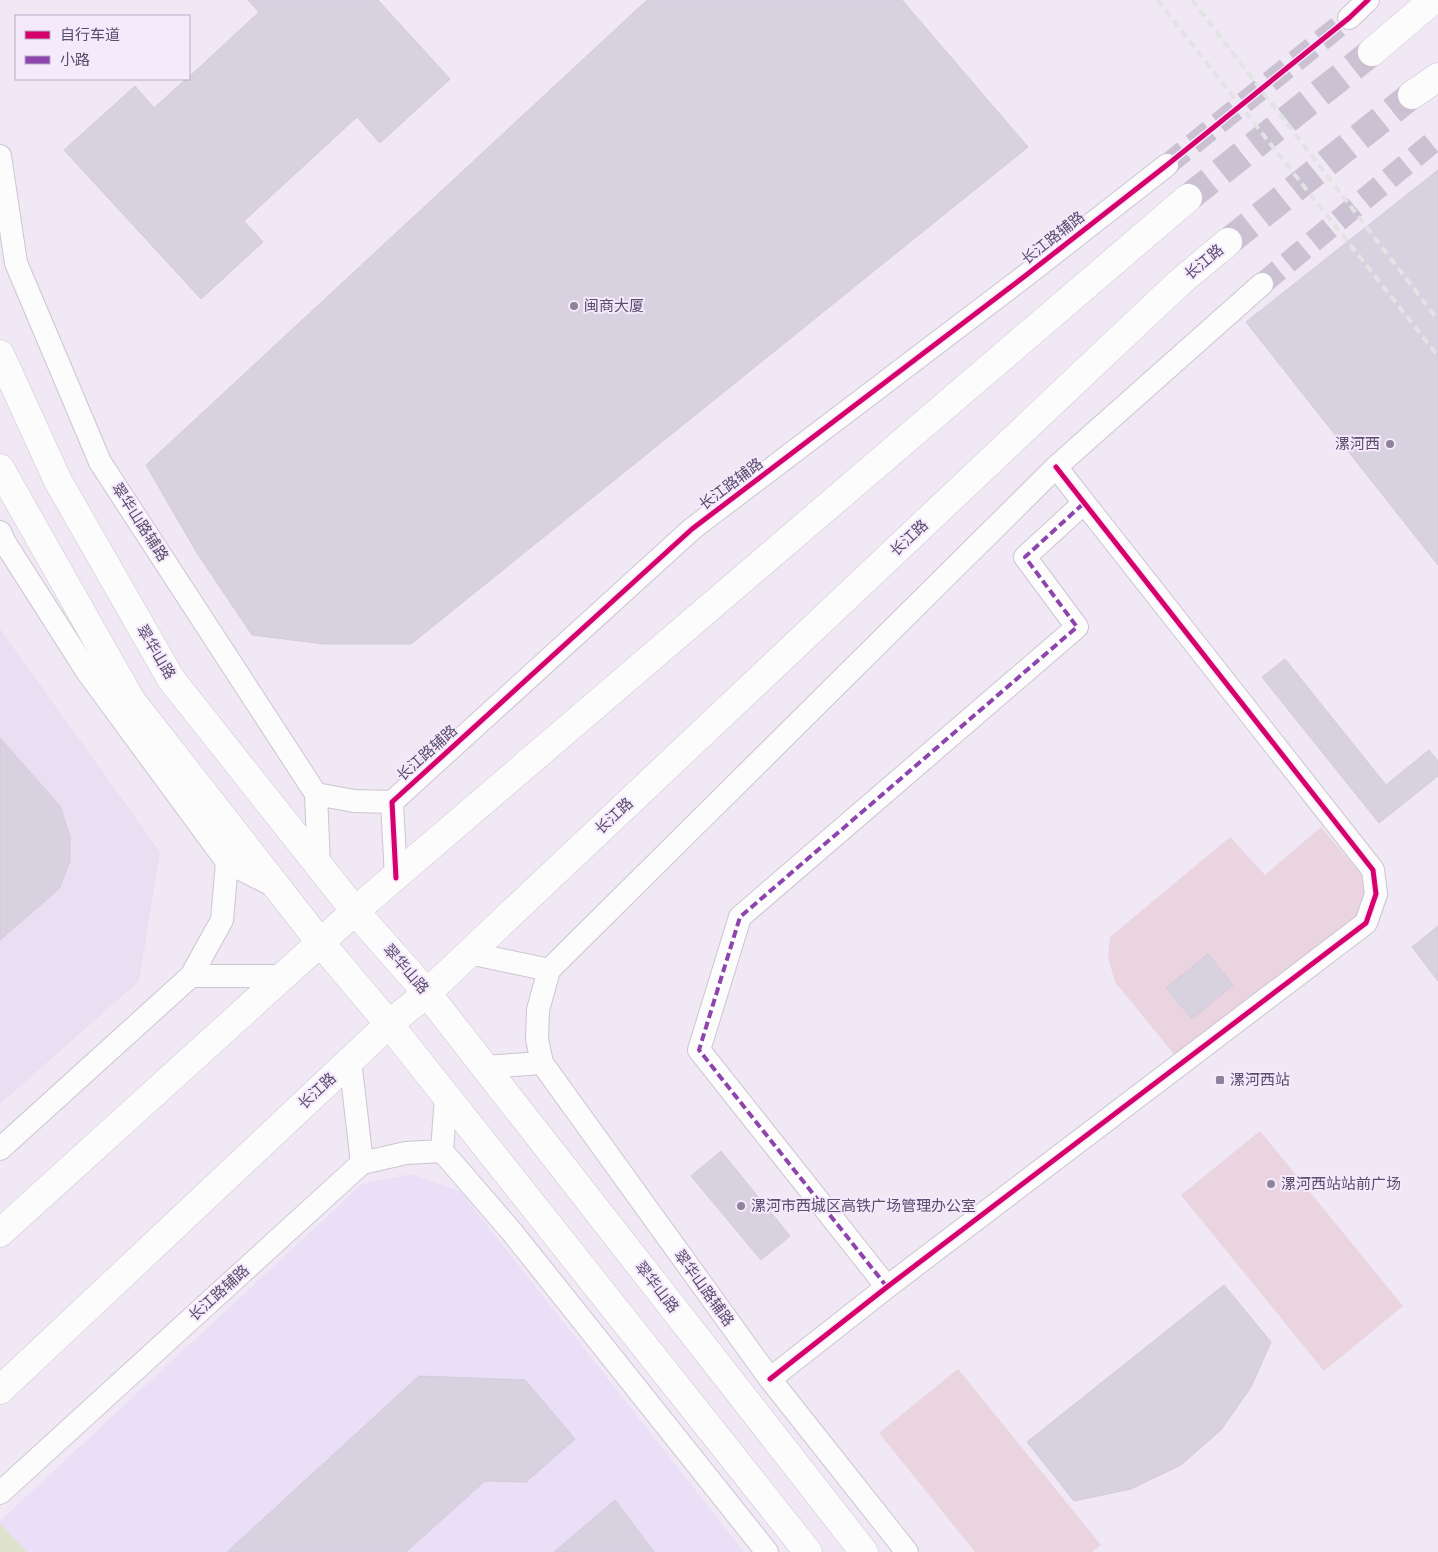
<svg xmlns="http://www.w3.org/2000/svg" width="1438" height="1552" font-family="'Source Sans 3','Noto Sans SC',sans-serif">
  <rect width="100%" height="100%" fill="#f0e8f4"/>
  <path fill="#eadef2" d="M0 629 160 852 139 981 0 1104Z"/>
  <path fill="#e9dff6" d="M411 1174 460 1191 744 1552H0V1521L362 1184Z"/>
  <path fill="#e9d4e0" d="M1321 827 1361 874 1368 891 1361 912 1177 1058 1115 982 1108 957 1110 937 1230 837 1265 875Z
    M1260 1131 1403 1306 1324 1371 1181 1195Z
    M958 1369 1101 1545 1092 1552H975L879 1433Z"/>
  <path fill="#dfe2cc" d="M0 1523 23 1548 27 1552H0Z"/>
  <path fill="#d8d1e0" stroke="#d3cbdc" d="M248 0H378L450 79 380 143 357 117 244 221 263 242 201 299 64 150 135 86 154 108 186 79H189V77L259 12Z
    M647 0H902L1028 147 411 644H324L252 635 197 553 146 465Z
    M1438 170V565L1246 322Z
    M1285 659 1386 785 1429 750 1438 761V776L1379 823 1262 677Z
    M0 738 60 806 70 836V861L59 889 0 940Z
    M1438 926V981L1412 947Z
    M1208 954 1233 985 1192 1019 1166 988Z
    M721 1151 790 1236 761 1260 691 1176Z
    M1224 1285 1271 1342 1251 1387 1221 1430 1181 1465 1131 1489 1074 1501 1027 1442Z
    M419 1376 525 1380 575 1439 526 1482 485 1481 406 1552H227Z
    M615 1500 654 1552H554Z"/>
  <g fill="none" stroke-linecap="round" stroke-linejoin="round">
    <path stroke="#cac1d2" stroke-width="22" stroke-dasharray="22 11" stroke-linecap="butt" d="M1167 165 1349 18
      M1262 284 1438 138"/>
    <path stroke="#cac1d2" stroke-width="28" stroke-dasharray="28 14" stroke-linecap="butt" d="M1188 198 1372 52
      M1228 242 1412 95"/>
    <defs>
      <path id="street" d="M1349 18 1368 0
        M0 156 16 263 100 462 316 794 319 866
        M0 532 5 543 88 673 227 862 276 887
        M316 794 354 801 392 802
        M396 878 392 802 692 529 1025 276 1167 165
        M469 953 549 970 1056 467 1262 284
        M191 976 222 920 227 862
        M542 1063 537 1039 538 1010 549 970
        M485 1067 542 1063 770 1379 907 1552
        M446 1096 442 1151 512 1232 767 1552
        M0 1149 191 976H283
        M362 1163 406 1153 442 1151
        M887 1287 699 1050 740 917 1077 627 1025 557 1084 503
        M770 1379 887 1287 1366 923 1376 894 1373 870 1056 467
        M0 1493 362 1163 350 1060"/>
      <path id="secondary" d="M1372 52 1433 0
        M1412 95 1438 77
        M0 354 58 481 171 679 355 911 427 993 864 1552
        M0 468 131 700 320 942 389 1024 808 1552
        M0 1233 355 911 1188 198
        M0 1390 389 1024 427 993 1180 282 1228 242"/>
    </defs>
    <use href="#street" stroke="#ccc5d2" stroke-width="24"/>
    <use href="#secondary" stroke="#cec6d3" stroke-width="29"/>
    <use href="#street" stroke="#fdfcfd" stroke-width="22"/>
    <use href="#secondary" stroke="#fdfcfd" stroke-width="28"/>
    <path stroke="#e2e3e4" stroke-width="4" stroke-dasharray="8 5" stroke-linecap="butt" d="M1157 0 1438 356
      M1192 0 1438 320"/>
    <path stroke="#8e44ad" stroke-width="4" stroke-dasharray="8 4" stroke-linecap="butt" d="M887 1287 699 1050 740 917 1077 627 1025 557 1084 503"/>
    <defs>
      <path id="cycleway" d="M396 878 392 802 692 529 1025 276 1167 165 1349 18 1368 0
        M770 1379 887 1287 1366 923 1376 894 1373 870 1056 467"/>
    </defs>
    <use href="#cycleway" stroke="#f5e9fc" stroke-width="8"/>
    <use href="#cycleway" stroke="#d6006c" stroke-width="5"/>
  </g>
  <g fill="#8e839c" stroke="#f5e9fc" stroke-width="2">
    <circle cx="574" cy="306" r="5"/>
    <circle cx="1390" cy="444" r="5"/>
    <rect x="1215" y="1075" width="10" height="10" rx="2.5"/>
    <circle cx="1271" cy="1184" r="5"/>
    <circle cx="741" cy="1206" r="5"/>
  </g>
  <g text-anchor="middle" stroke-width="4" stroke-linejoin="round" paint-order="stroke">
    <g font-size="15" fill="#5a4d6d" stroke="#f5e9fc">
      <text transform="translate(1053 238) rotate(-38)" y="5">长江路辅路</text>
      <text transform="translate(1204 262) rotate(-40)" y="5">长江路</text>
      <text transform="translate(731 484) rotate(-37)" y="5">长江路辅路</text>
      <text transform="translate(140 522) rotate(57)" y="5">翠华山路辅路</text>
      <text transform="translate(909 538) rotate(-43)" y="5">长江路</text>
      <text transform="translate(156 652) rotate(59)" y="5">翠华山路</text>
      <text transform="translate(427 753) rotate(-42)" y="5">长江路辅路</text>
      <text transform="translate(614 816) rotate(-43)" y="5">长江路</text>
      <text transform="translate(406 969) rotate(49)" y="5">翠华山路</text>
      <text transform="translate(317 1091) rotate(-43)" y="5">长江路</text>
      <text transform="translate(657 1287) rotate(52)" y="5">翠华山路</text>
      <text transform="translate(704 1288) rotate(54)" y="5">翠华山路辅路</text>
      <text transform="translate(219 1293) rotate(-42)" y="5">长江路辅路</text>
    </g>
    <g font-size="15" fill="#5a4d6d" stroke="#f5e9fc" text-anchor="start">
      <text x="584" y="311">闽商大厦</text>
      <text x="1380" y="449" text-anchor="end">漯河西</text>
      <text x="1230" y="1085">漯河西站</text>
      <text x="1281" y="1189">漯河西站站前广场</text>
      <text x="751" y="1211">漯河市西城区高铁广场管理办公室</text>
    </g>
  </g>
  <rect x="15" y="15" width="175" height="65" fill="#f5e9fc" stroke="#b7abc3"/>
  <rect x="25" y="31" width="25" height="8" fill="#d6006c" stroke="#b7abc3"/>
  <text x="60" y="40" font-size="15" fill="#5a4d6d">自行车道</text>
  <rect x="25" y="56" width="25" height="8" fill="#8e44ad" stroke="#b7abc3"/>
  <text x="60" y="65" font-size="15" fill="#5a4d6d">小路</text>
</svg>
